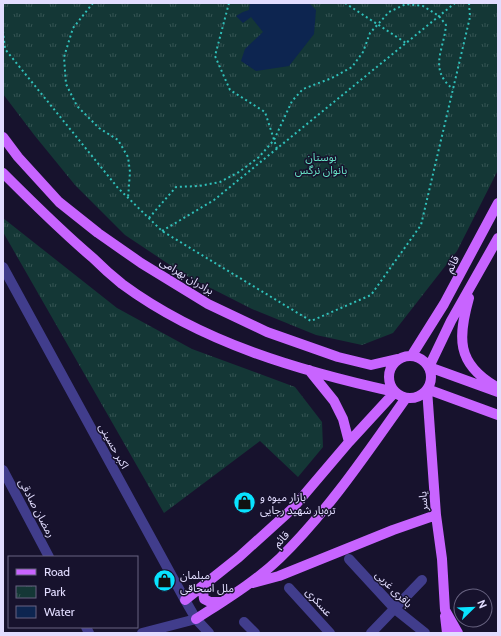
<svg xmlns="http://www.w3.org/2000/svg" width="501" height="636" font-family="Cabin,'Noto Sans Arabic',sans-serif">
  <defs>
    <pattern id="park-tufts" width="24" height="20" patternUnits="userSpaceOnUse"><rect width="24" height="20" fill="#143736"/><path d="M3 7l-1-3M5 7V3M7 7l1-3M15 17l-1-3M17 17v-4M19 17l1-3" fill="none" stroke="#365454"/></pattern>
  </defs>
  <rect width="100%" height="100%" fill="#17122d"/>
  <path fill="url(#park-tufts)" d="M3 3H498V170L457 251 393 333 362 345 316 335 252 309 185 275 125 235 75 185 35 136 3 94Z
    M3 218 117 308 192 349 295 387 322 422 323 447 298 477 260 441 164 513 3 232Z"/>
  <path fill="#0d2550" d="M250 3H309L316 10 314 34 289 66 256 71 241 61 245 49 263 32 251 17 243 23 236 16 243 12 249 10Z"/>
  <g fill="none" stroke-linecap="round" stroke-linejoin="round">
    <path stroke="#30c0ba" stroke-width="2" stroke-dasharray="2 3" stroke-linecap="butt" d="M93 3 73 28 64 57 66 84 77 106 99 128 118 140 128 157 130 172 128 198
      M229 3 215 56 230 90 265 112 277 149
      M345 3 406 43
      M3 31 5 49 118 188 162 231 311 321 371 295 421 225 470 17 469 3
      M149 218 176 187 199 186 220 182 239 172 259 157 274 140 292 101 303 89 332 78 352 67 363 52 370 33 389 12 406 4 423 6 439 16 446 25C444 50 428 69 453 89
      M162 231 214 200 455 3"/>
    <path stroke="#413d8c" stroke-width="10" d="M3 267 185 600 196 619 209 633
      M3 470 49 557
      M349 559 395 609 425 633
      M289 588 330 633
      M244 622 255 633
      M86 627 89 633
      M142 633 196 619
      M371 633 422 580"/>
    <path stroke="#c864ff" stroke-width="10" d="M3 137 18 157 59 202 98 233 141 263 208 304 267 332 338 357 371 365 397 359
      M3 173C32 202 61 231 93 258 102 267 112 276 122 284 202 343 300 371 395 392
      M498 238 451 321 429 367 498 392
      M469 298C458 337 456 363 495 386
      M412 355 444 304 498 203
      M389 377a21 21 0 1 1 42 0a21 21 0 1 1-42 0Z
      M309 370 334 401 343 419 349 442
      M208 582 203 591 204 599 210 602H222
      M253 583 279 576 393 530 436 515
      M185 600 239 557 292 509 349 442 395 392
      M445 616 447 633
      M196 619C225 600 255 582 280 558 328 511 367 453 406 398
      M458 633 445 610 442 559 436 515 427 389 498 415"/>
  </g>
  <defs>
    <symbol id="shop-disc" viewBox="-11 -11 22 22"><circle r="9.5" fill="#09e3ff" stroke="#17122d"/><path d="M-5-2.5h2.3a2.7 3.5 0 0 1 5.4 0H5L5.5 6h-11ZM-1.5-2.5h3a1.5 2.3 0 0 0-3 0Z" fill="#111"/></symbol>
  </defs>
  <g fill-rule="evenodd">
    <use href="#shop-disc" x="232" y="490" width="25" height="25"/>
    <use href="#shop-disc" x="152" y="568" width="25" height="25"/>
  </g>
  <g text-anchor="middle" stroke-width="3" stroke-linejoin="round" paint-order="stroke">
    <g font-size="11" fill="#66e2c5" stroke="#17122d">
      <text x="321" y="161">بوستان<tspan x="321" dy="13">بانوان نرگس</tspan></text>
    </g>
    <g font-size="11" fill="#e2ddff" stroke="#17122d">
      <text transform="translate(452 264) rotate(-62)" y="4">قائم</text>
      <text transform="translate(187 276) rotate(31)" y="4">برادران بهرامی</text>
      <text transform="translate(114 446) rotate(61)" y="4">اکبر حسینی</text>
      <text transform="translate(423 501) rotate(-94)" y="4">یاسر</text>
      <text transform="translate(37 508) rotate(62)" y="4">رمضان صادقی</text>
      <text transform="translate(281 539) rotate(-46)" y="4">قائم</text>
      <text transform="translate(394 589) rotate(45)" y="4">باقری غربی</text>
      <text transform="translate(319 602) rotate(48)" y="4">عسکری</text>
    </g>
    <g font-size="11" fill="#e2ddff" stroke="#17122d" text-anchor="start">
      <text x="260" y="501">بازار میوه و<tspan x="260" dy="13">تره‌بار شهید رجایی</tspan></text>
      <text x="180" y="579">مبلمان<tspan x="180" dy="13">ملل اسحاقی</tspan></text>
    </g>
  </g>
  <rect width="501" height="636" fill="none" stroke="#e2ddff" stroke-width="8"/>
  <rect x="8" y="556" width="130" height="72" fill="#17122d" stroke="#686381"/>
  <rect x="16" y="569" width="20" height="6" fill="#c864ff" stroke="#686381"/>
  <text x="44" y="576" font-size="12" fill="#e2ddff">Road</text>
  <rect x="16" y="586" width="20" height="12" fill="url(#park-tufts)" stroke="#686381"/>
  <text x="44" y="596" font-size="12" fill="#e2ddff">Park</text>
  <rect x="16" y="606" width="20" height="12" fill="#0d2550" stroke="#686381"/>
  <text x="44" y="616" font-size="12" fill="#e2ddff">Water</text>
  <g transform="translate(473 608) rotate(67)"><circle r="19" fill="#17122d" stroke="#686381"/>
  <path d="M0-3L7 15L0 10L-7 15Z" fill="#09e3ff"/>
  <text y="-6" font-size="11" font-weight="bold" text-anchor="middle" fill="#e2ddff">N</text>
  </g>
</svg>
